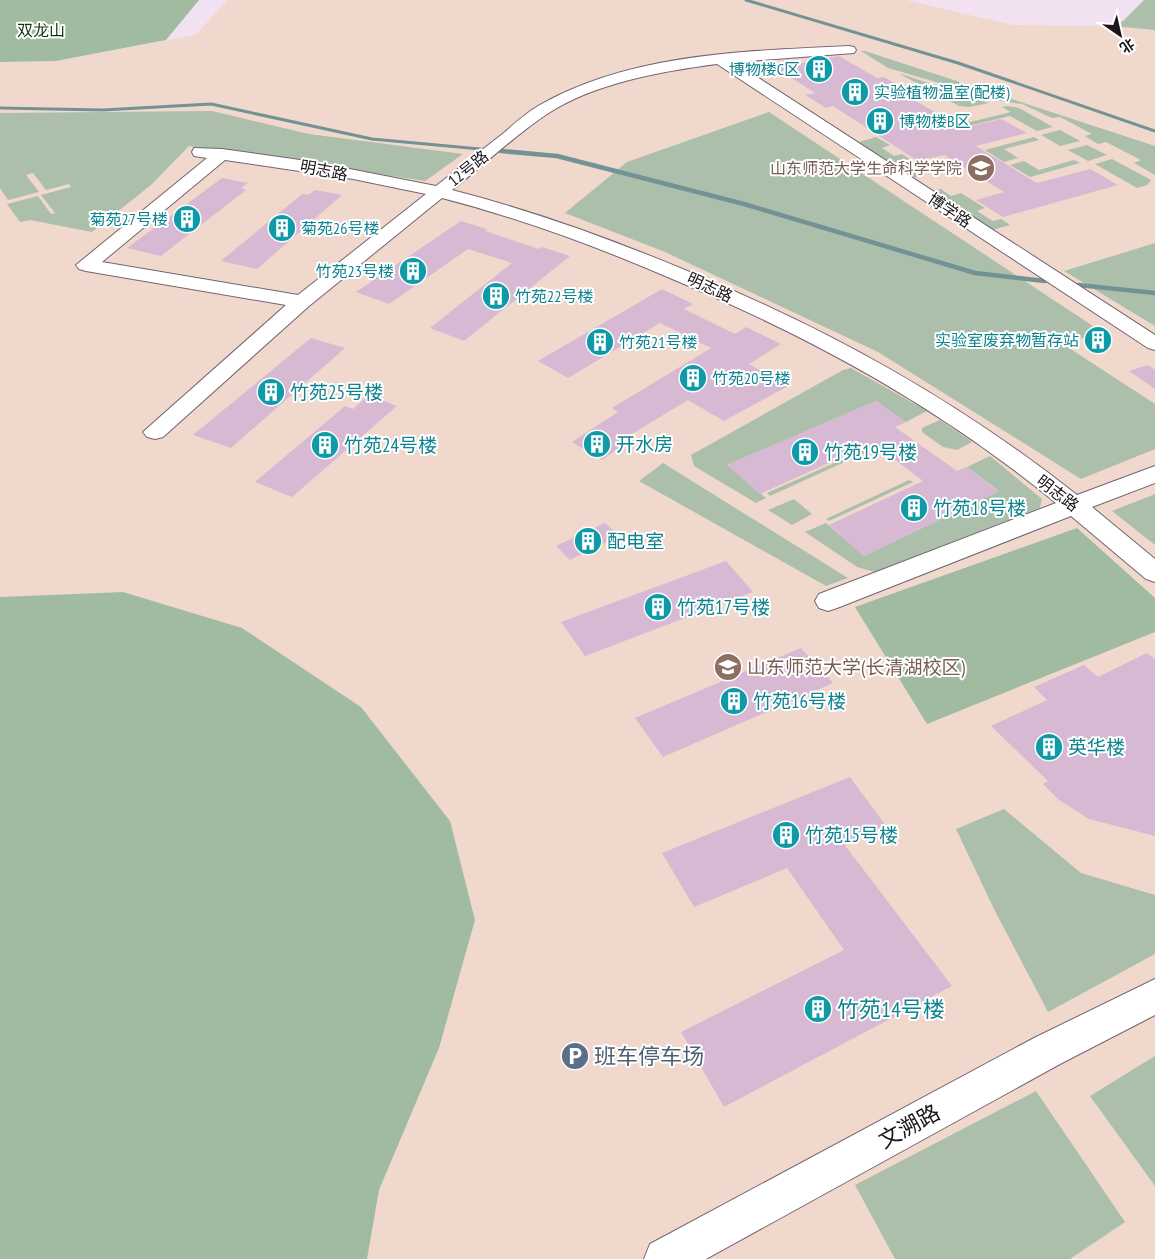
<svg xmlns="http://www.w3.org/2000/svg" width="1155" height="1259" font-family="'PT Sans Narrow','Noto Sans SC',sans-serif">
  <rect width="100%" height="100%" fill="#f2e2f1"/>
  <path fill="#f0d8cd" d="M228 0H906L1012 25 1113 26 1155 30V1259H367L379 1190 439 1048 475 920 450 821 361 707 123 592 0 597V62L56 61 195 35Z"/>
  <path fill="#acbfab" d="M1144 0H1155V30L1113 26 1123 21Z
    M861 51H865L1155 146V175L1134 163 1141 160 1106 142 1098 144 1085 136 1092 134 1060 117 1052 118 1022 104 1001 101 888 68Z
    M898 73 989 103 969 107 959 106Z
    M1007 106 1019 108 1053 127 1037 131 1010 116 897 143 893 141 1011 112 1002 107Z
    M212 111 309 134 463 154 425 181 189 146 151 185 92 232 30 220 20 222 7 204 38 196 51 214 55 213 41 195 71 187 69 184 46 190 33 173 26 175 39 192 8 200 0 188V113Z
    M769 112 1102 332 1063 344 1155 404V449L1081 479 878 352 665 252 565 213 627 162Z
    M1060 130 1080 141 1060 146 1041 135Z
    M876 137 890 145 882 148 894 156 902 154 921 167 912 169 921 176 912 178 859 142Z
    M1034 137 1039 140 1004 149 1018 158 1004 162 985 150Z
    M1087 145 1107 155 1088 161 1068 150Z
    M1112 159 1151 180 1147 185 1137 188 1095 164Z
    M1074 160 1080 163 1030 177 1010 165 1024 161 1039 170Z
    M941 189 951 196 961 193 985 208 977 211 993 221 1001 219 1010 225 992 230 933 191Z
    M1155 243V326L1064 271Z
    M851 368 927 411 906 422 876 401 727 465 766 498 756 503 694 466 691 455 843 370Z
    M940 420 972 442 957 450 943 447 922 432V428Z
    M870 447 873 449 770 496 767 493Z
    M990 456 1042 499 1040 508 875 572 857 567 805 532 826 523 864 556 999 491 967 467Z
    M663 463 848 578 826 586 639 481Z
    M909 480 913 482 829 521 826 519Z
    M1155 494V545L1112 511Z
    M794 499 812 514 792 525 768 510Z
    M1004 809 1081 873 1155 895V954L1048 1012 995 911 956 829Z
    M1155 1056V1186L1090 1096Z
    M1036 1091 1125 1222 1070 1259H895L855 1185Z"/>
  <path fill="#a0bb9f" d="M0 0H199L166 40 56 61 0 62Z
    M1077 528 1155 598V632L927 724 855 607Z
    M123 592 242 628 361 707 450 821 475 920 439 1048 379 1190 367 1259H0V597Z"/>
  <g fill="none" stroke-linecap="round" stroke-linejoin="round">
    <path stroke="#739294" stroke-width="3" d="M746 0 958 63 1155 131
      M0 108 103 110 211 104 372 139 514 152"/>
    <path stroke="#739294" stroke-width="4.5" d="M501 151 557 156 744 204 975 273 1045 281
      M1078 285 1155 293"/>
  </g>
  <path fill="#d7b9d3" d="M839 56 877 78 884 77 905 89 898 91 963 128 1001 119 1027 133 976 146 1037 183 1090 169 1118 185 1003 217 976 200 1004 192 944 155 918 161 833 106 826 108 805 95 815 93 776 68Z
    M222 178 248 183 241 188 246 190 161 256 127 248Z
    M315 190 342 195 257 269 221 261 302 194 308 195Z
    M461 221 487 229 485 231 539 249 542 247 570 256 464 341 430 328 512 263 468 249 389 304 356 292Z
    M662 289 693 304 684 309 735 334 746 327 781 344 749 364 788 386 724 421 688 400 617 443 622 446 602 460 572 442 618 412 612 408 711 348 660 323 568 378 538 361Z
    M311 338 345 348 231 448 193 435Z
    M1148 365 1155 370V389L1129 371Z
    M369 395 397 406 292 497 255 482 345 406 353 409Z
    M876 401 906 422 895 427 957 471 967 467 999 491 864 556 829 525 923 481 873 443 760 494 727 465Z
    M605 523 619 536 570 560 556 546Z
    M726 561 753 592 585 656 561 622Z
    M801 648 833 683 663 757 635 718Z
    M1147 653 1155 659V836L1089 819 1059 800 1043 784 1048 781 991 726 1047 700 1034 687 1084 665 1098 677Z
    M850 777 886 826 844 844 952 986 724 1107 681 1032 844 950 787 868 694 907 662 853Z"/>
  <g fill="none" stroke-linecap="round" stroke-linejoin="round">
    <defs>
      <path id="minor" d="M849 46 854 47 856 50 854 53 734 62 1155 335V350L1148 348 717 64C663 71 594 83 547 114 514 136 484 165 452 190 534 211 614 240 692 273 832 331 958 401 1077 495L1155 466V483L1092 507 1155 559V582L1146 579 1071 516 837 608 828 611 819 608 815 601 819 594 1056 503C940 408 815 339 677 281 601 248 523 219 442 198L309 306 163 437 155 439 147 437 143 432 286 305 86 271 79 269 76 265 207 158 194 156 192 152 194 148 222 149 314 162 436 186C459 168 482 150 505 132 515 123 526 113 538 106 630 53 745 51 849 46ZM225 160 353 179 426 194 298 295 102 262Z
        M1155 979V1015L1060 1064 706 1259H644L650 1244 1034 1038Z"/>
    </defs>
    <use href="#minor" stroke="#736571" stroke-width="2"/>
    <use href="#minor" fill="#fff" fill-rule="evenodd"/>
  </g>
  <defs>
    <symbol id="building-disc" viewBox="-11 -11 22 22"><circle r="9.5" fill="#0f9aa8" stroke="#fff"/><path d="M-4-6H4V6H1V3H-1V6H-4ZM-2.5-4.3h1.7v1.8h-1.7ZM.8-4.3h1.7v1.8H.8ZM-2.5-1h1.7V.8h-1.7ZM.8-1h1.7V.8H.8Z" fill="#fff"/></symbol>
    <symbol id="university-disc" viewBox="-11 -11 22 22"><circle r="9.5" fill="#8d6e63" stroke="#fff"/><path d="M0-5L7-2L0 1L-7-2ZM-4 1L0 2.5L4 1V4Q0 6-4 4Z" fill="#fff"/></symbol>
    <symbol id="parking-disc" viewBox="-11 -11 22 22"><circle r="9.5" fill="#5c6f8a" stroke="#fff"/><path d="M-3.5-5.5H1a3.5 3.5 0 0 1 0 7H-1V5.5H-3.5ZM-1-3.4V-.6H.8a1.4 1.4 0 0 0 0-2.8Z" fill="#fff"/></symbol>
  </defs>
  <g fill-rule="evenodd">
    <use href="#building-disc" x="803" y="53" width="32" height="32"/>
    <use href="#building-disc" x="839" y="76" width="32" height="32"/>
    <use href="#building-disc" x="864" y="105" width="32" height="32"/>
    <use href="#university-disc" x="965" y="152" width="32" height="32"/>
    <use href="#building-disc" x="171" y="203" width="32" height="32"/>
    <use href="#building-disc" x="266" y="212" width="32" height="32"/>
    <use href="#building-disc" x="397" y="255" width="32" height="32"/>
    <use href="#building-disc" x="480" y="280" width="32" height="32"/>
    <use href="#building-disc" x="1082" y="324" width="32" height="32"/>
    <use href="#building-disc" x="584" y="326" width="32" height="32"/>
    <use href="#building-disc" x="677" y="362" width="32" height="32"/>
    <use href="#building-disc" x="255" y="376" width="32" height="32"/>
    <use href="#building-disc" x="581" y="428" width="32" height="32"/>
    <use href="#building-disc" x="309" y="429" width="32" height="32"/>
    <use href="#building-disc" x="789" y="436" width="32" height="32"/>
    <use href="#building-disc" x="898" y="492" width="32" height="32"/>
    <use href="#building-disc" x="572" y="525" width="32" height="32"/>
    <use href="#building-disc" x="642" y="591" width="32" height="32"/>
    <use href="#university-disc" x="712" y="651" width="32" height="32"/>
    <use href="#building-disc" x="718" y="685" width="32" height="32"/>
    <use href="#building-disc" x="1033" y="731" width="32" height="32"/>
    <use href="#building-disc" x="770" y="819" width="32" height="32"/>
    <use href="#building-disc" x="802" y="993" width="32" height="32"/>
    <use href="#parking-disc" x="559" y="1040" width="32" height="32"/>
  </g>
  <g text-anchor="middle" stroke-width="4" stroke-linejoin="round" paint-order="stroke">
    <g font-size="16" fill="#0b340d" stroke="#fff">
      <text x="41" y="36">双龙山</text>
    </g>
    <g font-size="16" fill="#0d838f" stroke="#fff" text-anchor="start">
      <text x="800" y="75" text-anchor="end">博物楼C区</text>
      <text x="874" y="98">实验植物温室(配楼)</text>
      <text x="899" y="127">博物楼B区</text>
      <text x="168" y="225" text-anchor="end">菊苑27号楼</text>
      <text x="301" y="234">菊苑26号楼</text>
      <text x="394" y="277" text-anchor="end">竹苑23号楼</text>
      <text x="515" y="302">竹苑22号楼</text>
      <text x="1079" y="346" text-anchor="end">实验室废弃物暂存站</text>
      <text x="619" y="348">竹苑21号楼</text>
      <text x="712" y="384">竹苑20号楼</text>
    </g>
    <g font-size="16" fill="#1b151a" stroke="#fff">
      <text transform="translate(468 168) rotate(-39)" y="6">12号路</text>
      <text transform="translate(324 170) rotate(11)" y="6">明志路</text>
      <text transform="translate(950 210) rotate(34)" y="6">博学路</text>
      <text transform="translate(710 287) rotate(25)" y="6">明志路</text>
      <text transform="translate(1058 493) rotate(37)" y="6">明志路</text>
    </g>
    <g font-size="16" fill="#785e54" stroke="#fff" text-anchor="end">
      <text x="962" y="174">山东师范大学生命科学学院</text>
    </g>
    <g font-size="19" fill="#0d838f" stroke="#fff" text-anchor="start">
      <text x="290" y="399">竹苑25号楼</text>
      <text x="616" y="451">开水房</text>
      <text x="344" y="452">竹苑24号楼</text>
      <text x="824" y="459">竹苑19号楼</text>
      <text x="933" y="515">竹苑18号楼</text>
      <text x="607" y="548">配电室</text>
      <text x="677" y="614">竹苑17号楼</text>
      <text x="753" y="708">竹苑16号楼</text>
      <text x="1068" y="754">英华楼</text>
      <text x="805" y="842">竹苑15号楼</text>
    </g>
    <g font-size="19" fill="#785e54" stroke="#fff" text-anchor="start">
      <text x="747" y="674">山东师范大学(长清湖校区)</text>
    </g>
    <g font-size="22" fill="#0d838f" stroke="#fff" text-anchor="start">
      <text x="837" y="1017">竹苑14号楼</text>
    </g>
    <g font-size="22" fill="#4e5e75" stroke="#fff" text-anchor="start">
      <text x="594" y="1064">班车停车场</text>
    </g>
    <g font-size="22" fill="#1b151a" stroke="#fff">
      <text transform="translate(909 1126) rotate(-29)" y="8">文溯路</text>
    </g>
  </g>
  <g transform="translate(1120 35) rotate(146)" stroke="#ffffff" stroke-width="4" paint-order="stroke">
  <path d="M0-4L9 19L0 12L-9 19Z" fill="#1b151a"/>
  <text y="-8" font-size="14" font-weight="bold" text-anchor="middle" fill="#1b151a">北</text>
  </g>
</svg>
